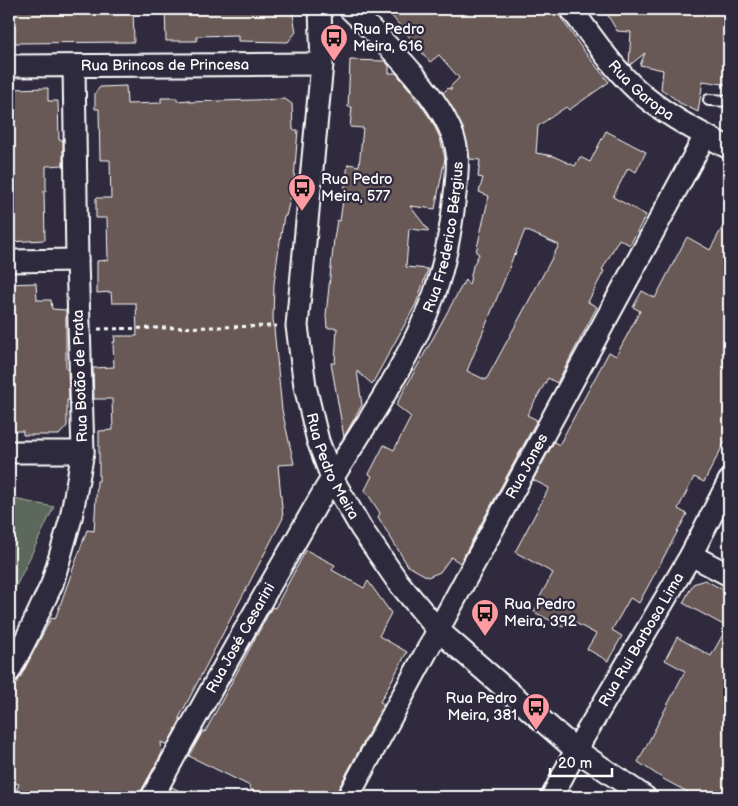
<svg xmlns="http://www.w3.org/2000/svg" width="738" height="806" font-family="'Balsamiq Sans',sans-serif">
  <rect width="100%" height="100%" fill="#2f2a3d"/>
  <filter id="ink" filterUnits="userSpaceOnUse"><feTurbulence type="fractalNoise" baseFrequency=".02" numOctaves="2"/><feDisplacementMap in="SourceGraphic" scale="10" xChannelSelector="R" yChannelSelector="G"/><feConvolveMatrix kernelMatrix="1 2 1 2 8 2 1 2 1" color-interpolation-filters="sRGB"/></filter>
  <g filter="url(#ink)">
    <path fill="#5c675c" stroke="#aeb3ae" d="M9 498 54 507 9 601Z"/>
    <path fill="#685957" stroke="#fff" fill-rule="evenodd" d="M13 9H133L134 42 13 43Z
      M165 9H292L296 32 288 42 238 41V35L197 36V41H166Z
      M386 9H555L583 50 609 82 569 110 566 107 538 126 536 153 553 156 575 166 580 157 590 162 606 131 646 152 636 172 628 168 613 197 646 215 630 245 619 239 602 270 604 271 588 302 597 307 557 383 548 378 527 415 537 420 460 563 451 557 440 572 428 577 408 566 378 517 380 513 365 490 372 476 369 474 384 445 394 450 411 417 396 405 465 280 469 285 473 266 479 254 476 252 489 196 479 192 483 178 478 177 480 160 470 159 463 128 443 93 448 88 452 90 450 87 459 78 439 55 430 62ZM525 230 559 245 486 380 467 371 508 271 514 254 515 255Z
      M604 9H729V85L703 81 698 112 678 102V101L661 89 663 70 640 65 645 53 630 65 629 64 631 32 617 31Z
      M350 60 385 61 389 66V73H396L413 94V96H415V99L419 102 432 121 440 138 445 158 435 209 410 206 429 231 409 229 406 267 428 269 416 304 372 384 357 371 362 405 344 437 331 363H335L337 328H327L326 315 334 239 337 220 340 221 348 164 359 166 363 128 350 127 352 107H348Z
      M126 86 127 104 161 103V98H177V101L189 100V102L285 99 292 104 293 130H298L293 191H292L286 216H284L278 254 274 284 273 318 282 410 294 464 278 465 283 518 179 718 181 719 167 745 161 742 162 753 141 791 140 797H32L16 792 19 784 9 781V757L16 742 9 740V696L20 678 51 618 55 619 87 530 94 531 97 481H99V431L113 430 112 399H94L93 368 114 367 113 342H115L114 336H137L136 303H112L111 292 97 293V261L108 260 107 218H96V198H111L110 160H100L99 109H95V93L100 87Z
      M48 88V101H58L59 140H63V165L46 166V191H44L45 240 9 242V137H13L12 89Z
      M729 215V434L704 482 694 477 678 509 687 514 639 603 630 598 612 630 622 636 608 661 587 649 596 634 568 619 563 627 534 612 539 602H537L553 573 515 552 549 488 533 480 554 442 559 445 609 352 616 356 640 311 633 307 642 291 655 298 687 237 710 250Z
      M36 283 37 300H51L52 309 66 310V369H68L69 400H67V426L59 435H23V431H9V284Z
      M306 550 335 565 332 570 364 588 368 581 391 613 379 636 407 652 380 702 384 704 334 797H250L254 791 249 788 250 786 189 756 203 731 205 732 272 607 275 608Z
      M705 580 729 593V797H697L665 780 638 762 685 671 665 660 677 637 711 656 727 627 683 603 693 584Z
      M172 787 191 797H166Z"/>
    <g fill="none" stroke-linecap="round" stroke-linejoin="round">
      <defs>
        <path id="lane" d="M709 100 729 101"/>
        <g id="street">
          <path id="s1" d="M320 9 322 64 297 326 305 386 318 441 332 478 361 528 398 582 438 630 576 750 645 797"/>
          <path id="s2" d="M571 9C592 36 611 66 636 89 663 114 697 131 729 148"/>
          <path id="s3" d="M9 66 322 64"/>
          <path d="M9 261 77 260"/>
          <path d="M9 452H83"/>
          <path d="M691 555 729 575"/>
          <path d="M9 672 27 637 52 584 71 518 83 452 77 260 74 66"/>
          <path id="s4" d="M152 797C199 712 245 627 294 544 307 521 319 499 333 477 370 418 410 360 434 295 444 268 449 239 453 211 455 192 459 171 457 152 451 105 384 41 350 9"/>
          <path id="s5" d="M348 797 705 136"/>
          <path id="s6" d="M552 797 576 750 691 555 729 481"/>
        </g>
      </defs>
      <use href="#lane" stroke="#fff" stroke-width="14"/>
      <use href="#street" stroke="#fff" stroke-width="25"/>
      <path stroke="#fff" stroke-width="3" stroke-dasharray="4 4" stroke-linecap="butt" d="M98 329 277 326"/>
      <use href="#lane" stroke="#2f2a3d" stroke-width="10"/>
      <use href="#street" stroke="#2f2a3d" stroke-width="21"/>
    </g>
  </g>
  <defs>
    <symbol id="bus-pin" viewBox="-11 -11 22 30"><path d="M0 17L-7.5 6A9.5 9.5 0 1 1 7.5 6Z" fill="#ff9aa2" stroke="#2f2a3d"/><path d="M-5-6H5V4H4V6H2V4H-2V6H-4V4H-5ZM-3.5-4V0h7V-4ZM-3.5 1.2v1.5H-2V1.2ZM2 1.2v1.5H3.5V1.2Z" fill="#111"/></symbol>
  </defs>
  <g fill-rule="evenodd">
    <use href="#bus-pin" x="318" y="22" width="32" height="43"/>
    <use href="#bus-pin" x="286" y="172" width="32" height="43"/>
    <use href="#bus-pin" x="469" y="597" width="32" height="43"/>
    <use href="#bus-pin" x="520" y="691" width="32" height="43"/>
  </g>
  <g text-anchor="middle" stroke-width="4.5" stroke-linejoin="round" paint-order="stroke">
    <g font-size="15" fill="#fff" stroke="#2f2a3d" text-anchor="start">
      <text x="353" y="34">Rua Pedro<tspan x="353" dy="17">Meira, 616</tspan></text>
      <text x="321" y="184">Rua Pedro<tspan x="321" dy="17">Meira, 577</tspan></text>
      <text x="504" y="609">Rua Pedro<tspan x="504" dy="17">Meira, 392</tspan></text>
      <text x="517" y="703" text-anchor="end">Rua Pedro<tspan x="517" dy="17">Meira, 381</tspan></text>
    </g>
    <g font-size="15" fill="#fff" stroke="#2f2a3d">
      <text dy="5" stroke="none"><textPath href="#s3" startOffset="156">Rua Brincos de Princesa</textPath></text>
      <text dy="5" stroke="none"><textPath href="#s2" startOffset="108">Rua Garopa</textPath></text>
      <text dy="5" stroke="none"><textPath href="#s4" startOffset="635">Rua Frederico Bérgius</textPath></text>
      <text transform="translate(80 376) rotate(-92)" y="5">Rua Botão de Prata</text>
      <text dy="5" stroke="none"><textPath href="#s1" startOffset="464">Rua Pedro Meira</textPath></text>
      <text dy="5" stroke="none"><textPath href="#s5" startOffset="376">Rua Jones</textPath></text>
      <text dy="5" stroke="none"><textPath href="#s4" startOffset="182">Rua José Cesarini</textPath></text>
      <text dy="5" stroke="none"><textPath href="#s6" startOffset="181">Rua Rui Barbosa Lima</textPath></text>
    </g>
  </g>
  <rect width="738" height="806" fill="none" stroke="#2f2a3d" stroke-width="30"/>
  <rect x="15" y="15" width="708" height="776" fill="none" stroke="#fff" stroke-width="2" filter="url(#ink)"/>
  <path d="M550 768v8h62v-8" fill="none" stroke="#ffffff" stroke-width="2.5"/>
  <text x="558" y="768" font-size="15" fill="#ffffff" stroke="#2f2a3d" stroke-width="4" paint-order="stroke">20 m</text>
</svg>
